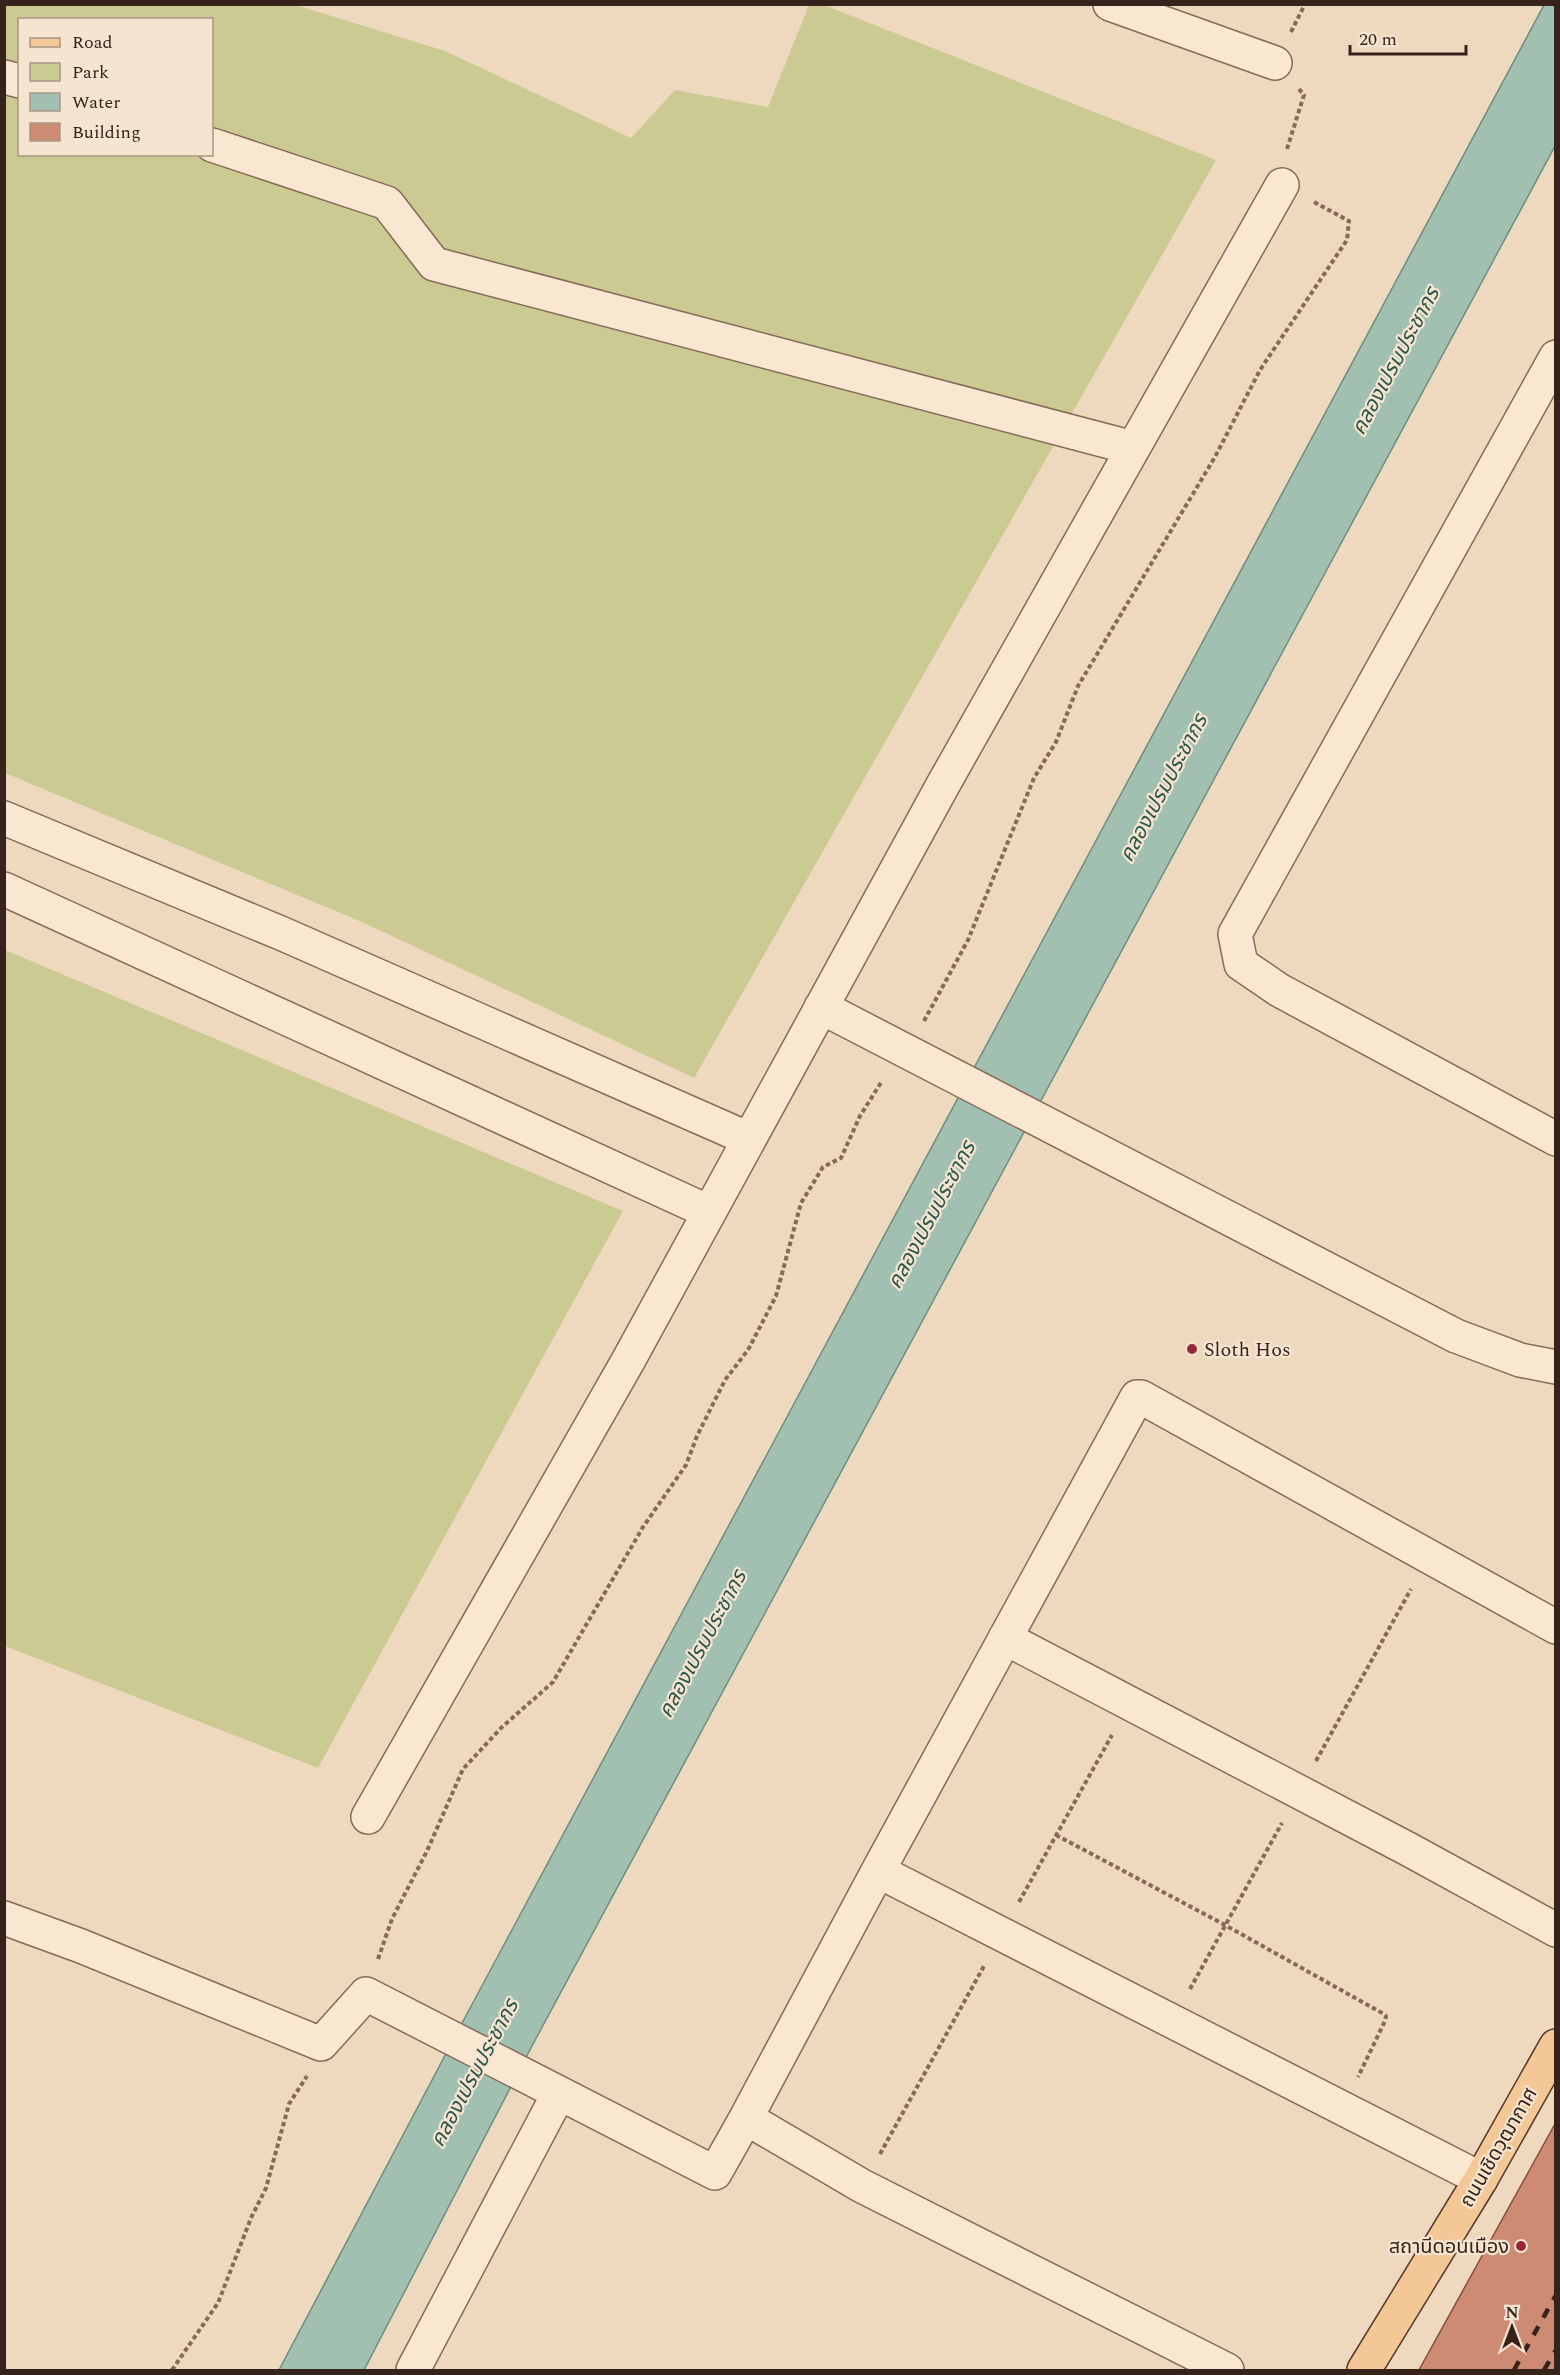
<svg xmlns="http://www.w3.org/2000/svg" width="1560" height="2375" font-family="Spectral,'Noto Sans Thai',serif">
  <rect width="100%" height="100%" fill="#eed9bf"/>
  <path fill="#ccca93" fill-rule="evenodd" d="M4 5H296L445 51 631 138 675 90 768 107 809 5H824L1216 160 694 1078 362 922 5 773ZM20 20H212V154H20Z
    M5 950 623 1211 318 1768 5 1646Z"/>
  <path fill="#a2c0b2" stroke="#6a8e7f" stroke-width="1.5" d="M1544 5H1555V146L533 2044 364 2370H279L469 2010Z"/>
  <path fill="#cd8b74" stroke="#864e3d" stroke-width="1.5" d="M1556 2122V2370H1419Z"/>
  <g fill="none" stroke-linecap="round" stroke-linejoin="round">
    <defs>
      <path id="minor" d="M1110 4 1275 63
        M4 77 20 81
        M212 145 387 203 434 264 1133 448
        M1556 357 1235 934 1241 964 1279 990 1556 1139
        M4 818 283 934 749 1139
        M4 889 709 1212
        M821 1007 1456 1336 1520 1360 1556 1367
        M1005 1638 1408 1849 1556 1930
        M368 1817 628 1361 944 783 1282 185
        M878 1871 1481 2179
        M4 1918 81 1946 321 2044 366 1994 715 2173 746 2118
        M413 2370 559 2093
        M1227 2370 862 2186 746 2118 878 1871 1137 1397H1141L1556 1627"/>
      <path id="major" d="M1364 2370 1481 2179 1556 2046"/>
    </defs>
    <use href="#minor" stroke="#876957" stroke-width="36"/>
    <use href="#major" stroke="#54382c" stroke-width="36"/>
    <path stroke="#876957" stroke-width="4" stroke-dasharray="4.5 3" stroke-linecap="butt" d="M1291 32 1305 4
      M1287 149 1304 95 1299 89
      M924 1021 968 940 1034 778 1056 742 1078 686 1215 457 1260 370 1347 240 1349 221 1314 202
      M1316 1761 1411 1589
      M1056 1835 1225 1925 1382 2013 1386 2016 1385 2021 1358 2077
      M1019 1902 1112 1735
      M378 1959 392 1919 427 1851 463 1769 501 1728 553 1682 643 1527 686 1465 697 1436 725 1380 748 1350 776 1296 801 1203 823 1167 841 1158 860 1116 882 1081
      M1190 1989 1282 1823
      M880 2154 984 1966
      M172 2370 218 2303 251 2218 266 2188 289 2104 307 2076"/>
    <use href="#minor" stroke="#f9e7d2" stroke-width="33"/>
    <use href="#major" stroke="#f3c796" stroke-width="33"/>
    <path stroke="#36241c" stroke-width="4.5" stroke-dasharray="10 10" stroke-linecap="butt" d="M1514 2370 1556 2295
      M1544 2370 1556 2350"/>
  </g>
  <g fill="#962739" stroke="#f5e4cf" stroke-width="2">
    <circle cx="1192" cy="1349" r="6"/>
    <circle cx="1521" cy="2246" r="6"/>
  </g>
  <g text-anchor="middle" stroke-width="4.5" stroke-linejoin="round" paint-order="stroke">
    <g font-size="20" fill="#36241c" stroke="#f5e4cf" text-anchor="start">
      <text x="1204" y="1356">Sloth Hos</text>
      <text x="1509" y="2253" text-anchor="end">สถานีดอนเมือง</text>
    </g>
    <g font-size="20" fill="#36241c" stroke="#f5e4cf">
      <text transform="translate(1498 2147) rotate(-60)" y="7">ถนนเชิดวุฒากาศ</text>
    </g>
    <g font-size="21" font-style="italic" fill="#2b564c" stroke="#f5e4cf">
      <text transform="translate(1395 361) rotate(-62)" y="7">คลองเปรมประชากร</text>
      <text transform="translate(1163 788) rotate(-62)" y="7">คลองเปรมประชากร</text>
      <text transform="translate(931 1215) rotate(-62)" y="7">คลองเปรมประชากร</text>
      <text transform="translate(702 1644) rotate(-62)" y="7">คลองเปรมประชากร</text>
      <text transform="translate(474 2073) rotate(-62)" y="7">คลองเปรมประชากร</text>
    </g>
  </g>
  <rect width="1560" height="2375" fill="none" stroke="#36241c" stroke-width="12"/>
  <rect x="18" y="18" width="195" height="138" fill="#f5e4cf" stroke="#a99787" stroke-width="1.5"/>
  <rect x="30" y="38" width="30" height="9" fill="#f3c796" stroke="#a99787" stroke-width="1.5"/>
  <text x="72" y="48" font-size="18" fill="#36241c">Road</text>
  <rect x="30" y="63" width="30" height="18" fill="#ccca93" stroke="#a99787" stroke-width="1.5"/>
  <text x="72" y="78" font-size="18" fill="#36241c">Park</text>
  <rect x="30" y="93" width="30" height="18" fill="#a2c0b2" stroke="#a99787" stroke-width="1.5"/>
  <text x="72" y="108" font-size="18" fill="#36241c">Water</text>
  <rect x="30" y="123" width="30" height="18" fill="#cd8b74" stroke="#a99787" stroke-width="1.5"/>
  <text x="72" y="138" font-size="18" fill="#36241c">Building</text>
  <g transform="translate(1512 2327)" stroke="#f5e4cf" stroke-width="4.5" paint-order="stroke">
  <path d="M0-4.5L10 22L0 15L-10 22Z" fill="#36241c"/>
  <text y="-9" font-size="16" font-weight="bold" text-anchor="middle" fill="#36241c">N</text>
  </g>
  <path d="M1350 45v9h116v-9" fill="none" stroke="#36241c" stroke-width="3"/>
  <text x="1359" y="45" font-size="18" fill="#36241c" stroke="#f5e4cf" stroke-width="4.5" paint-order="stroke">20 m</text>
</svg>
